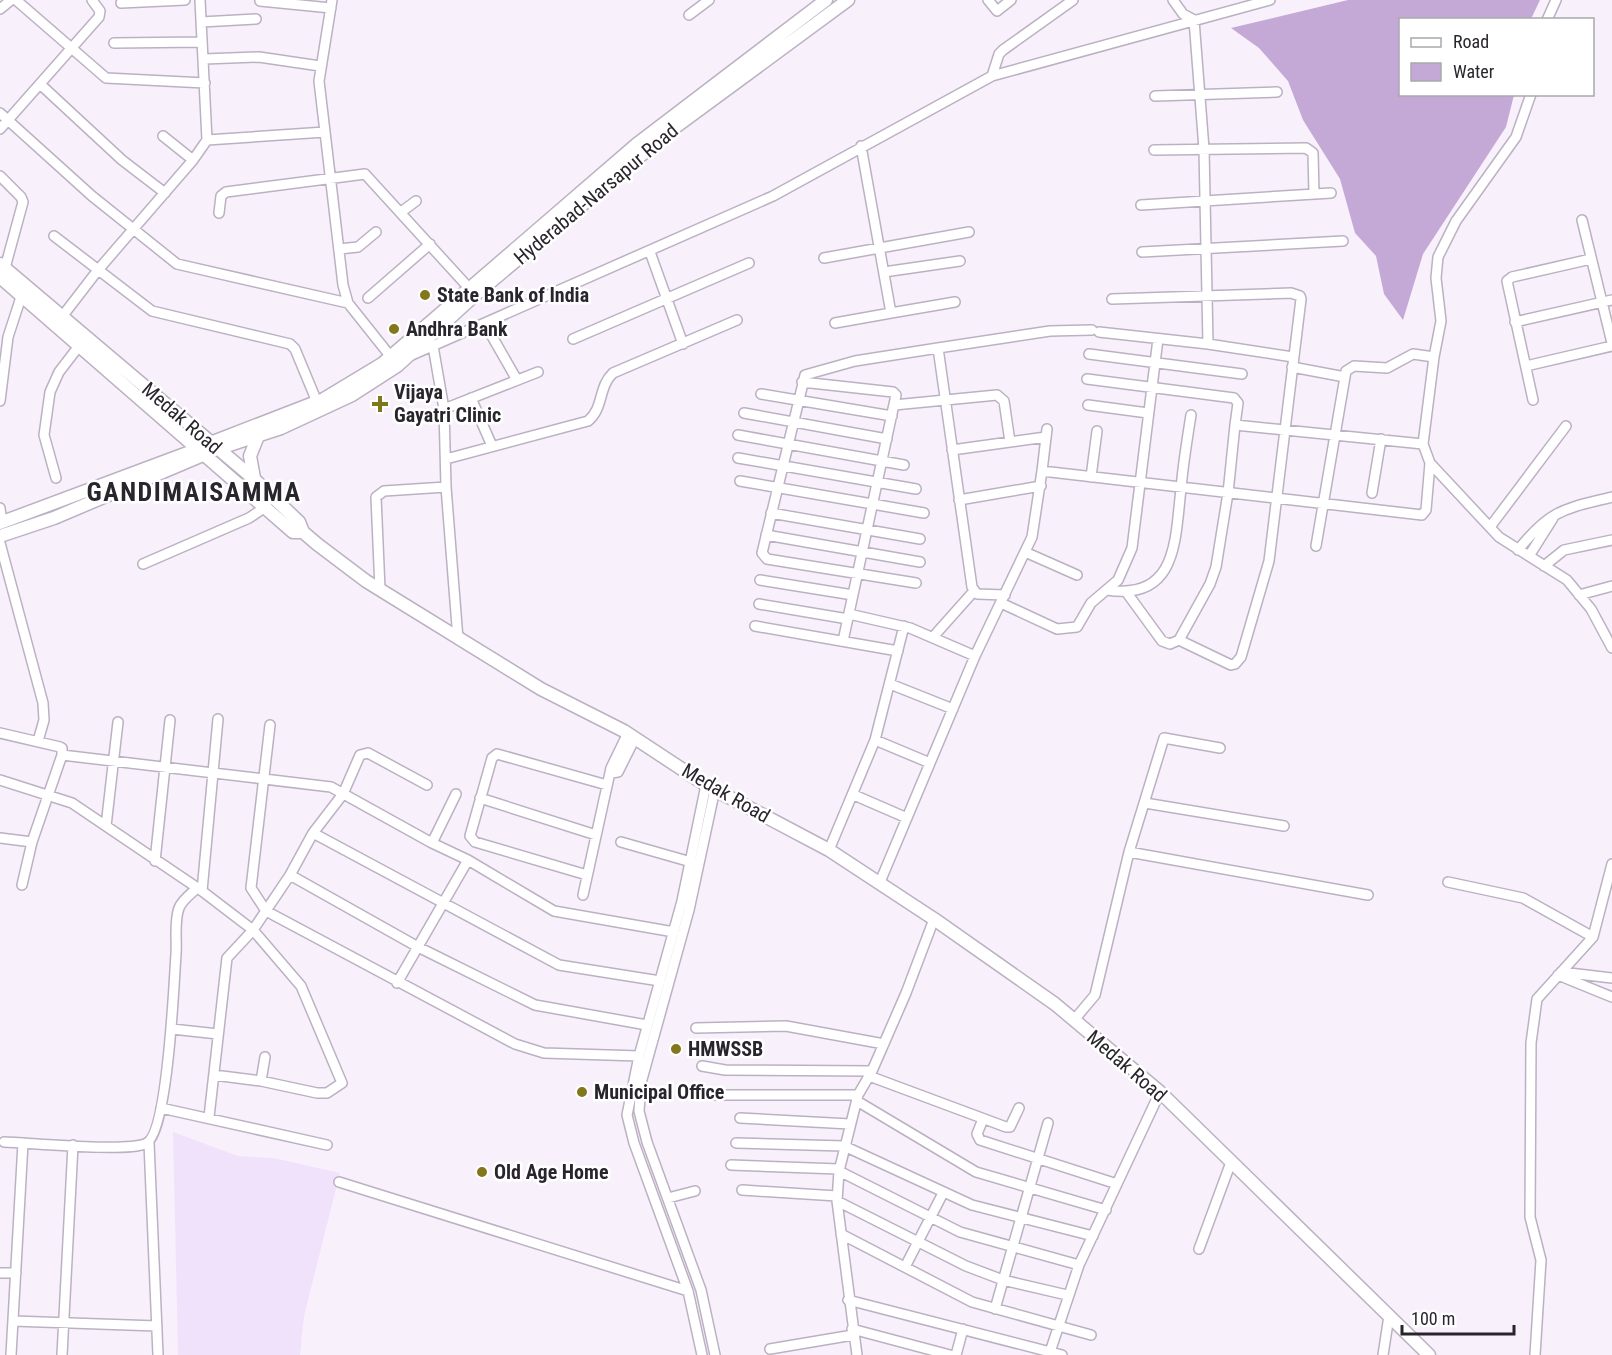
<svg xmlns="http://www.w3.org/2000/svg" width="1612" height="1355" font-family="'Roboto Condensed',sans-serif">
  <rect width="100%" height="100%" fill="#f8f1fc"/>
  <path fill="#f1e2fc" d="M173 1132 238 1156 274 1158 340 1173 304 1316 300 1355H178Z"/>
  <path fill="#c4a9d6" d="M1348 0H1540L1531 19 1400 20V94L1514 95 1506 127 1423 254 1403 320 1384 294 1376 256 1355 233 1340 179 1303 120 1288 81 1259 48 1231 28Z"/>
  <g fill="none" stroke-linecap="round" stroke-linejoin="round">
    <defs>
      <path id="minor" d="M16 0 106 78 205 83
        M332 0 319 81 343 285 348 303 391 357
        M988 0 997 11 1011 0
        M260 1 331 8
        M121 3 185 0
        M0 9 11 0
        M689 15 709 0
        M1547 20 1556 0
        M201 22 256 19
        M114 43 202 42
        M204 59 259 57 320 66
        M992 76 999 54 1003 50 1073 0
        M40 84 122 160 165 193
        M1531 94 1516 137 1456 221 1438 257 1436 278 1441 321 1434 357 1423 444 1430 463 1499 537 1567 580 1591 609 1612 648
        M1155 96 1277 92
        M0 113 92 196 177 264 348 303
        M0 129 99 17 100 11 92 0
        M163 136 193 160
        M207 140 325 132
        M861 146 891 313 955 302
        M1154 150 1306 148 1313 153 1314 194
        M0 176 21 197 23 202 5 268
        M1141 205 1331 193
        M401 212 416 201
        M219 213 221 196 226 192 365 174 469 288
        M1582 220 1612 343
        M54 236 152 311 290 344 295 349 317 402
        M339 249 358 247 376 232
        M650 252 683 344
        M1142 252 1343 241
        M824 258 969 232
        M884 272 960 261
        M368 298 430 244
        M1112 299 1291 293 1300 296 1301 299 1269 561 1241 657 1235 664 1231 665 1179 640
        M61 318 98 270 193 160 207 140 200 0
        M1515 322 1612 300
        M835 323 891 313
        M485 324 517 380
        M1099 332 1208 344 1204 149 1194 20 1183 14 1173 0
        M573 339 749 263
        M1208 344 1293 357
        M433 346 444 409 446 487 458 639
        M938 348 1050 331 1092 330
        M1089 354 1242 374
        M412 355 773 196 992 76 1270 0
        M1526 366 1612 346
        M1292 367 1345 377
        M1087 379 1234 398 1238 403 1235 425
        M802 382 893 392 896 395 843 641
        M761 394 892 416
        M471 398 492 446
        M1533 400 1507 281 1512 277 1591 259
        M0 401 8 337 21 297
        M894 405 997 395 1004 401 1010 442
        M1088 405 1148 413
        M444 409 538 372
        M744 413 887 439
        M738 435 904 465
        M952 450 1046 437
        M738 458 916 489
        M446 459 588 421C604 408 598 387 613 373L737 320
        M1042 471 1047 429
        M1091 477 1097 431
        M56 478 44 435 50 392 59 372 79 346
        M740 481 924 513
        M1372 493 1381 439
        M959 500 1041 486
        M0 508 2 523
        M771 513 920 539
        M1490 527 1566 426
        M766 535 920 562
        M0 543 43 703 44 720 38 741
        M1316 546 1346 371 1354 366 1387 368 1413 354 1434 357
        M1518 550C1551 509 1564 509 1612 497
        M1025 552 1077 575
        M1529 556 1553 518
        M143 564 249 518 267 506
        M1544 566 1564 550 1612 540
        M760 580 853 595
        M916 583 767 559 762 553 805 375 855 361 938 348 972 587 977 594 1005 595
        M380 589 376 497 384 491 446 487
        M1107 590C1178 601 1175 539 1181 489 1183 464 1187 440 1191 415
        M1127 593 1162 641 1170 644 1179 640 1210 584 1216 567 1228 493 1235 425 1423 444
        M1579 595 1612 586
        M1001 603 1057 629 1077 627 1091 603 1118 580 1132 548 1158 339
        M759 604 848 619
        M849 614 910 628 975 656
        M755 626 898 651
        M933 637 974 591
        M890 684 953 709
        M270 725 251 888 266 911 515 1044 544 1053 639 1056
        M0 733 60 747 62 748V755
        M875 740 930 763
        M611 773 618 772 635 738
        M0 780 72 803 202 891 253 930 301 986 342 1083 327 1093H317L261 1081 214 1075
        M854 795 907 818
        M480 798 596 835
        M1145 803 1284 826
        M106 826 118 722
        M313 833 559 965 660 981
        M0 838 32 842 62 755 331 787 432 843 468 860 554 911 674 932
        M621 842 691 862
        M432 843 456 794
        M829 850 875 740 904 626
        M1129 852 1164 738 1220 748
        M155 861 170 720
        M290 875 418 947 535 1005 647 1025
        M587 875 475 842 470 836 492 758 497 754 607 785
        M880 882 975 656 1032 537 1042 471 1422 515 1426 510 1430 463
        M1448 882 1523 898 1593 937
        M22 885 32 842
        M202 891 218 719
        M583 895 611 768 628 733
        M1561 972 1612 978
        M1558 975 1612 997
        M397 983 468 860
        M1074 1020 1095 995 1129 852 1368 895
        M696 1028 786 1026 884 1044
        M172 1029 218 1034
        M702 1066 725 1070 872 1071
        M869 1076 1006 1127H1010L1019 1108
        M261 1081 265 1057
        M708 1095H858
        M857 1101 976 1172 1106 1210
        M161 1108 327 1145
        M209 1117 227 958 253 930 290 875 313 833 343 794 360 755 368 753 427 785
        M740 1118 850 1124
        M983 1119 977 1134 980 1140 1117 1184
        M4 1142C33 1143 123 1152 145 1144 168 1136 174 981 176 954 177 940 174 921 179 908 182 900 191 894 197 888
        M149 1143 158 1355
        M736 1143 844 1146 972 1205 1093 1236
        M731 1165 839 1169
        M839 1171 960 1232 1079 1265
        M339 1182 688 1291
        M742 1190 837 1196
        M668 1198 695 1191
        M837 1201 966 1266 1003 1280 1067 1295
        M841 1234 972 1302 1091 1335
        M1199 1249 1231 1162
        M905 1267 943 1193
        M0 1273H16
        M848 1300 1062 1355
        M995 1309 1048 1123
        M13 1321 157 1326
        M852 1329 950 1355
        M770 1349 853 1335
        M11 1355 23 1143
        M62 1355 73 1145
        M702 1355 688 1291 634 1143 627 1115 639 1056 682 901 706 785
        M715 1355 701 1290 647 1142 639 1111 641 1083 689 910 715 789
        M857 1355 837 1201 839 1171 858 1095 872 1071 906 993 934 919
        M956 1355 963 1329
        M1049 1355 1079 1265 1160 1092
        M1383 1355 1389 1316
        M1535 1355 1541 1260 1530 1217 1531 1043 1537 999 1593 937 1612 864"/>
      <path id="major" d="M0 264 254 479 299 522 303 532 317 544 366 581 541 689 624 731 706 785 829 850 934 919 1055 1004 1160 1092 1429 1355
        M0 277 293 532H303
        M205 445 324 399 382 364 637 144 826 0
        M254 478 250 456 258 436
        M0 523 190 452
        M0 536 54 518 217 449 281 428 352 395 397 366 475 295 670 131 848 0"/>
    </defs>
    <use href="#minor" stroke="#bcb1c3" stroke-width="12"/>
    <use href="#major" stroke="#bcb1c3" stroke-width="15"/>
    <use href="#minor" stroke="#fff" stroke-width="9"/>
    <use href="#major" stroke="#fff" stroke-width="12"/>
  </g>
  <g fill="#82771b" stroke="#fff" stroke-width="2">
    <circle cx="425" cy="295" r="6"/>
    <circle cx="394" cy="329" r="6"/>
    <path d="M377 395h6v6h6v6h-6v6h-6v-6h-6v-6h6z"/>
    <circle cx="676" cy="1049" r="6"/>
    <circle cx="582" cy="1092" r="6"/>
    <circle cx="482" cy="1172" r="6"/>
  </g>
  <g text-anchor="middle" stroke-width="5" stroke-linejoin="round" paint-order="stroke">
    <g font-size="20" fill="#29252c" stroke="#fff">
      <text transform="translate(596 194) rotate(-40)" y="7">Hyderabad-Narsapur Road</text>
      <text transform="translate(182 418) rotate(41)" y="7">Medak Road</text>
      <text transform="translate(726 793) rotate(30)" y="7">Medak Road</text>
      <text transform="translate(1127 1066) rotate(41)" y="7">Medak Road</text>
    </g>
    <g font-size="20" font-weight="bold" fill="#29252c" stroke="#fff" text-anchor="start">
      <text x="437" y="302">State Bank of India</text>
      <text x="406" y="336">Andhra Bank</text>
      <text x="394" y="399">Vijaya<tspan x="394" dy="23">Gayatri Clinic</tspan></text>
      <text x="688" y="1056">HMWSSB</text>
      <text x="594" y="1099">Municipal Office</text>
      <text x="494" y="1179">Old Age Home</text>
    </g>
    <g font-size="26" font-weight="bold" letter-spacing="1.5" fill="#29252c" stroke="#fff">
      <text x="194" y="501">GANDIMAISAMMA</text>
    </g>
  </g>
  <rect x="1399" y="18" width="195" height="78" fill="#ffffff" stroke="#a9a8ab" stroke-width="1.5"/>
  <rect x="1411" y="38" width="30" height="9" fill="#ffffff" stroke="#a9a8ab" stroke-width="1.5"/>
  <text x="1453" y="48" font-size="18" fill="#29252c">Road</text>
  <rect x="1411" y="63" width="30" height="18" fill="#c4a9d6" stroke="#a9a8ab" stroke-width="1.5"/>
  <text x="1453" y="78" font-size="18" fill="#29252c">Water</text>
  <path d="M1402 1325v9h112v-9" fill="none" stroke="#29252c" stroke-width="3"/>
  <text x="1411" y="1325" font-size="18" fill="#29252c" stroke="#ffffff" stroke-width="4.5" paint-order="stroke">100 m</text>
</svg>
